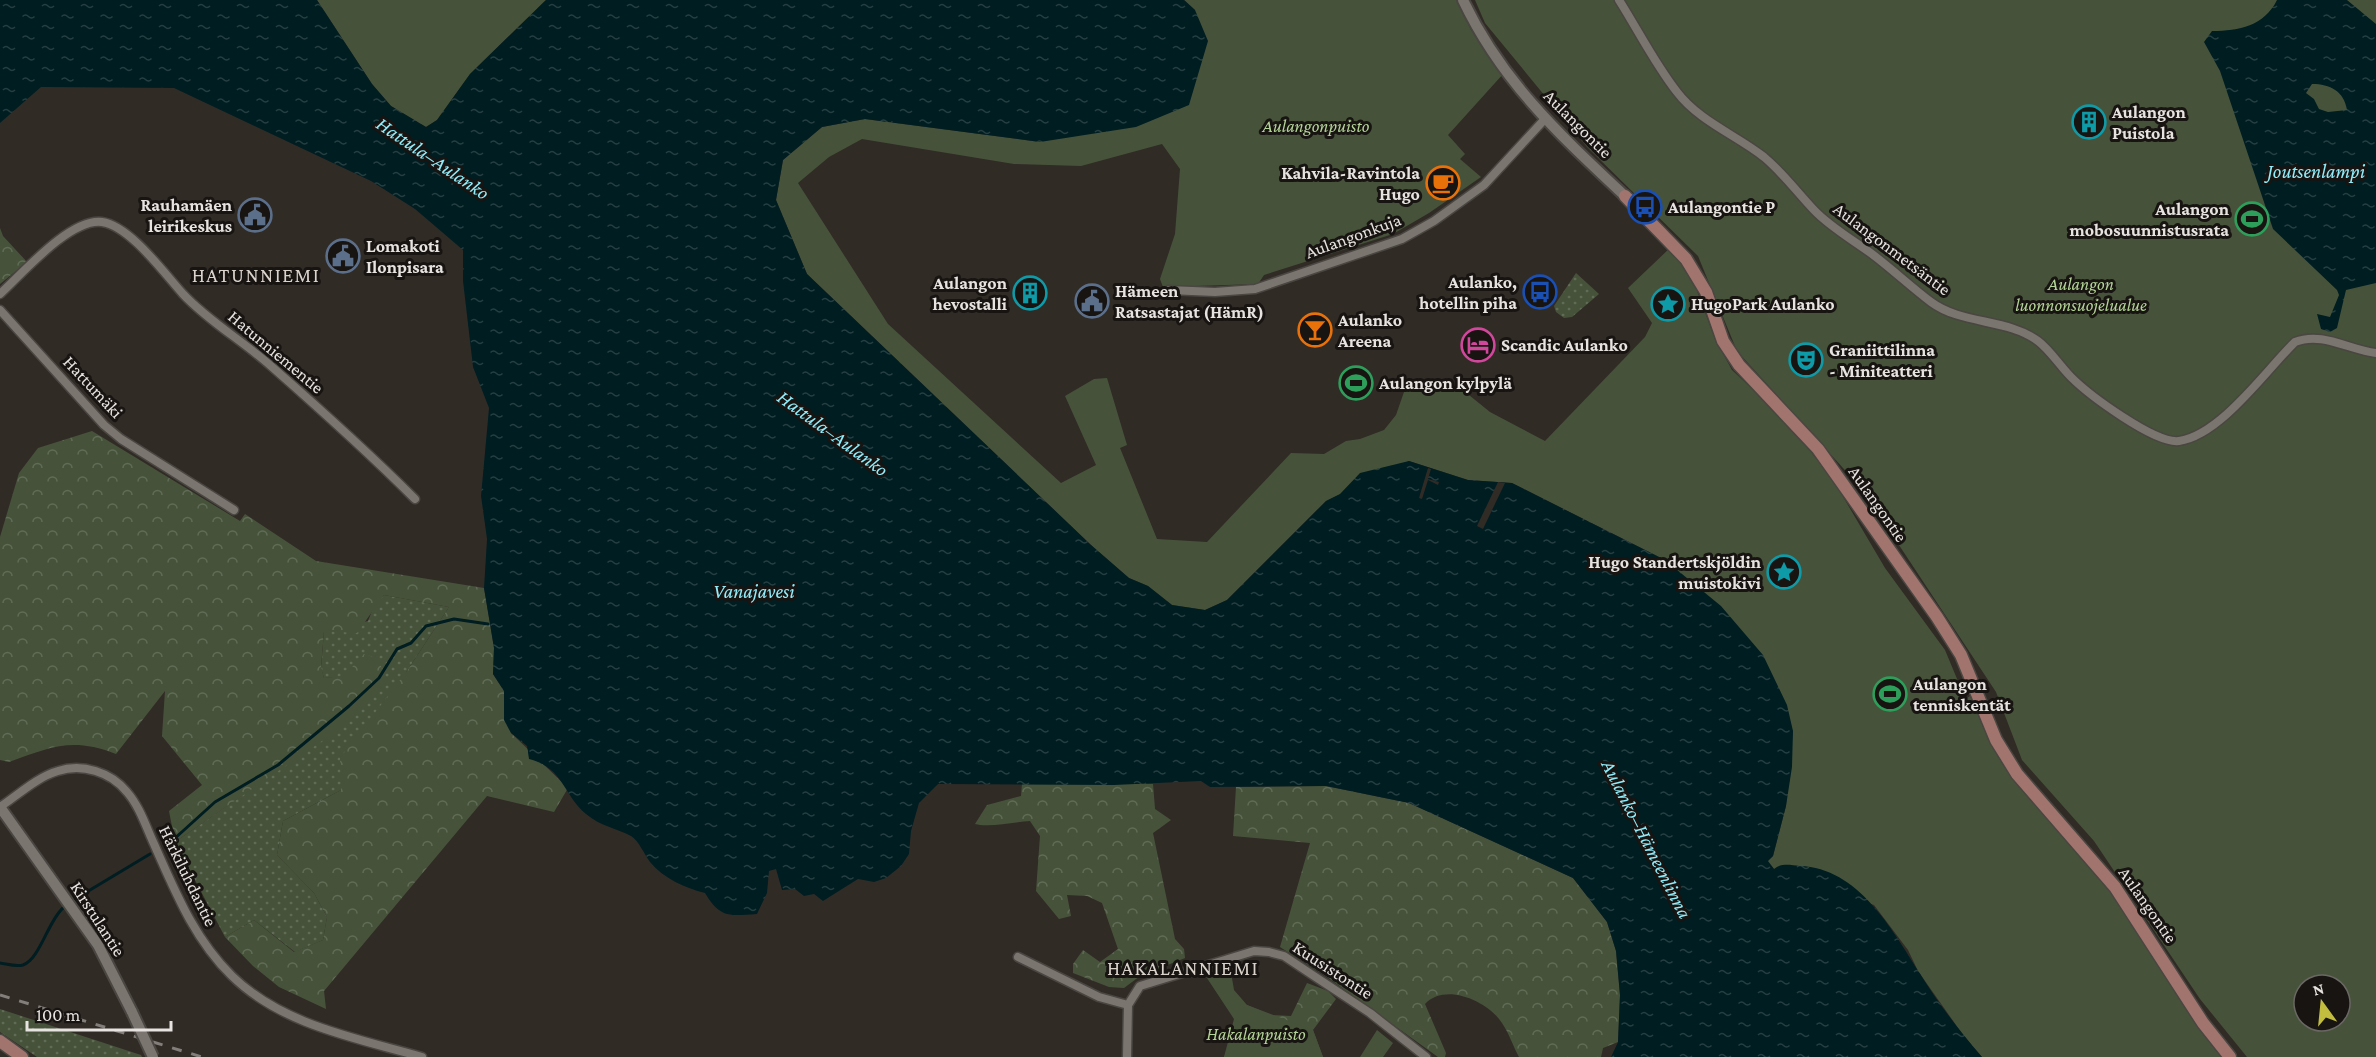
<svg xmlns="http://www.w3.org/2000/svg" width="2376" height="1057" font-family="'Crimson Pro',serif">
  <defs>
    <pattern id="grass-dots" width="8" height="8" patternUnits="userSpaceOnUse" patternTransform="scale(1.5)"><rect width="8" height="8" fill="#46533a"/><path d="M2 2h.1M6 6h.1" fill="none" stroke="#616c56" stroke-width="1.8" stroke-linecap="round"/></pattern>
    <pattern id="forest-crowns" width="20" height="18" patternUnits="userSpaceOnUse" patternTransform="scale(1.5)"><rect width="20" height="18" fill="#46533a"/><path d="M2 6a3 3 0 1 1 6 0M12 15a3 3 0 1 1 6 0" fill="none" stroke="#616c56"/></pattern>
    <pattern id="water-ripples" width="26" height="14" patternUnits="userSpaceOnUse" patternTransform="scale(1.5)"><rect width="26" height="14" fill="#001d21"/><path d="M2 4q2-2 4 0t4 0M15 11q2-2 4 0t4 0" fill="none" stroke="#253e41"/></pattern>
  </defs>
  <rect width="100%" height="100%" fill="#312b26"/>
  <path fill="url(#grass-dots)" d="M1576 273 1599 294 1572 317 1564 318 1556 312 1554 306Z
    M384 595 449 607 407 671 341 790 283 821 277 855 314 893 327 917 323 940 295 952 254 920 225 937 175 842 339 728 344 677 324 678 321 668 324 631 368 621 374 606Z
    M0 1009 141 1055 142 1057H37L0 1032Z"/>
  <path fill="url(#forest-crowns)" d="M0 228 3 236 27 262 0 284Z
    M92 431 240 521 245 514 316 561 484 588 494 648 493 674 504 691 511 733 568 788 554 812 487 796 324 991 326 1009 279 987 253 966 225 937 254 920 294 952 323 940 327 917 314 893 277 855 283 821 341 790 340 758 407 671 449 607 384 595 357 633 324 631 321 667 324 678 344 676 364 654C379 658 382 665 385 680L338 730 175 842 169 811 202 785 162 736 165 691 116 754C72 737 51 747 9 762L0 760V537L19 473 38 448Z
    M1022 784H1153L1155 809 1171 820 1153 833 1175 939 1184 949 1185 958 1140 976 1124 988 1109 987 1073 973V964L1083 950 1100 962 1118 949 1102 903 1087 896 1067 895 1071 916 1059 919 1036 891 1040 836 1030 821C1013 822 989 828 975 824L987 805 1021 796Z
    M1326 786 1409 803 1573 878 1607 922 1616 951 1620 995 1618 1042 1603 1048 1601 1057H1519C1513 1046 1509 1033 1502 1023 1488 1001 1445 982 1425 1004L1446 1053 1445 1057H1438L1327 977 1280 947 1310 843 1233 836 1236 787Z
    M1307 983 1328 991 1336 999 1313 1030 1323 1057H1224L1247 1005 1271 1015 1291 1016Z"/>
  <path fill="#46533a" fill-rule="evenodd" d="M317 0H546L470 74 437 120 426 127 391 106 372 84Z
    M1184 0H1457L1471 30 1504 73 1448 135 1465 154 1460 159 1481 177 1429 213 1393 234 1264 275 1258 284 1163 287 1160 279 1175 234 1180 169 1162 144 1081 166 1014 164 862 139 829 157 798 183 888 324 1061 483 1096 465 1065 396 1094 379 1107 378 1127 445 1120 448 1157 539 1207 542 1291 453 1324 454 1346 441 1360 439 1384 430 1396 415 1404 392 1431 381 1464 391 1490 412 1545 441 1645 337 1652 323 1628 288 1671 247 1682 260 1696 288 1715 339 1732 370 1784 419 1832 478 1885 568 1945 650 1960 686V702L1970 696C1982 725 1994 755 2014 780 2042 816 2076 847 2105 883 2148 938 2177 1002 2221 1057H1982L1963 1035 1918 971 1908 950 1874 905 1774 869 1767 861 1773 856 1786 806 1793 731 1665 560 1512 483 1468 480 1409 461 1326 501 1227 600 1205 610 1172 605 1148 586 1129 578 1091 545 807 274 776 200 783 160 822 127 865 119 1040 142 1195 10Z
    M1475 0H2376V1057H2247L2200 999 2094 841 2022 760 1996 692 1862 489 1737 351 1698 256 1587 147 1485 23ZM2304 985H2340V1021H2304Z
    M1229 961 1234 990 1247 1005 1313 1030 1323 1057H1224L1234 1019 1201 969Z
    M1377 1030 1393 1043 1383 1057H1360Z"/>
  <path fill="url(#water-ripples)" fill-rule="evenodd" d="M0 0H317L372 84 391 106 426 127 437 120 470 74 546 0H1184L1195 10 1208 41 1189 105 1136 127 1040 142 865 119 822 127 783 160 776 200 807 274 1091 545 1129 578 1148 586 1172 605 1205 610 1227 600 1326 501 1340 494 1360 473 1409 461 1468 480 1512 483 1665 560 1721 606 1763 655 1787 705 1793 731 1792 767 1786 806 1773 856 1768 861 1774 869C1781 863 1790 865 1800 866 1858 868 1892 929 1919 972 1937 1002 1959 1030 1982 1057H1611L1618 1042 1620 995 1616 951 1607 922 1573 878 1409 803 1326 786 1210 787 1201 781 1114 785 938 784 919 803 911 831 909 854 901 866 886 878 874 882 858 879 823 901 814 894 804 896 795 889 782 890 776 869 769 871 767 893 757 914C729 916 720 918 705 893 685 888 663 878 650 862 644 854 639 841 631 836 616 828 600 826 586 814 563 795 564 768 529 759L527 746 511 733 504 720V691L493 674 494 648 484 588 487 539 481 496 489 408 473 367 463 281V250L415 209 371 181 174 88 41 87 0 123Z
    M2277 0H2347L2376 24V283L2346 290 2337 328 2330 332 2321 329 2317 314 2330 317 2339 295 2337 290 2273 229 2220 71 2204 42 2212 31C2239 31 2264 26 2277 0ZM2312 84C2330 84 2344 91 2347 110L2328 112 2319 109 2314 99 2306 93Z"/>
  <path fill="#312b26" d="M1428 468 1431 469 1428 479 1439 482 1438 485 1428 480 1422 499 1419 498Z
    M1498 482 1505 483 1483 529 1477 526Z"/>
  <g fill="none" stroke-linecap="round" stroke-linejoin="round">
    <path stroke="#001d21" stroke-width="3" d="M173 840 215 802 278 765 349 706 379 678 397 649 411 643 426 626 454 619 488 624
      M75 899 150 854
      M0 963C7 964 16 967 23 965 40 959 48 921 63 908"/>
    <defs>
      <path id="minor" d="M1619 0C1638 30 1655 64 1677 92 1699 121 1736 135 1764 157 1783 173 1797 192 1814 210 1830 227 1853 240 1872 254 1892 269 1911 287 1931 302 1962 325 2007 318 2038 341 2050 350 2060 366 2071 377 2089 395 2155 444 2179 441 2221 435 2267 369 2295 342 2322 331 2349 350 2376 353
        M1169 290 1215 292 1255 289 1402 239 1434 221 1484 185 1544 120
        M0 294C22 274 70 218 102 222 130 226 164 273 183 294 208 321 243 341 271 366 320 409 369 453 415 499
        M0 310 104 425 121 439 234 510
        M0 807C18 795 37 777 58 771 82 763 111 772 127 792 140 807 146 827 154 844 175 891 194 939 232 976 282 1025 356 1038 422 1057
        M1018 957 1099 997 1128 1005
        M1127 1057 1128 1005 1140 986 1254 951 1269 952 1284 956 1314 976 1370 1013 1426 1057"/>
      <path id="tertiary" d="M1463 0C1502 82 1560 135 1625 196
        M0 807 98 945 132 1012"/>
      <path id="secondary" d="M1625 196 1686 259 1706 292 1723 341 1739 365 1818 449 1937 617 1961 655 1996 740 2017 774 2115 887 2203 1023 2230 1057
        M0 1041 22 1057"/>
    </defs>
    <use href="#minor" stroke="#4a4641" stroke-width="11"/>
    <use href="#tertiary" stroke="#4a4641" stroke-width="14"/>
    <use href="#secondary" stroke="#4a4641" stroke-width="15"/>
    <use href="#minor" stroke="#7b756f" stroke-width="8"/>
    <use href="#tertiary" stroke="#7b756f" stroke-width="10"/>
    <use href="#secondary" stroke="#a1746e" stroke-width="12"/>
    <path stroke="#837e7a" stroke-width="3" stroke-dasharray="10 10" stroke-linecap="butt" d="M0 995 202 1057"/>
    <defs>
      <path id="tertiary-bridge" d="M132 1012 153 1057"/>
    </defs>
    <use href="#tertiary-bridge" stroke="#4a4641" stroke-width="14" stroke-linecap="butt"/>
    <use href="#tertiary-bridge" stroke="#7b756f" stroke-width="10"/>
  </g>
  <defs>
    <symbol id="building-ring" viewBox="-11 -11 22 22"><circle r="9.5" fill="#171412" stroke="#0f9aa8" stroke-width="1.5"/><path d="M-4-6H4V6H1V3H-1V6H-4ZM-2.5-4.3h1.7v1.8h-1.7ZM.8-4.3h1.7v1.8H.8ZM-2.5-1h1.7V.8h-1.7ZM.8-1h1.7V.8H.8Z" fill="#0f9aa8"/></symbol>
    <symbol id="cafe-ring" viewBox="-11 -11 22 22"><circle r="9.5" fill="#171412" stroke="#e8710a" stroke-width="1.5"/><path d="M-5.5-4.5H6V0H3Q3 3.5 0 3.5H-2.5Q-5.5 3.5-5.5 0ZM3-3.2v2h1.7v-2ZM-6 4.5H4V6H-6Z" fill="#e8710a"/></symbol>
    <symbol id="bus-ring" viewBox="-11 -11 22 22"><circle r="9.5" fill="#171412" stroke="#1a4fb4" stroke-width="1.5"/><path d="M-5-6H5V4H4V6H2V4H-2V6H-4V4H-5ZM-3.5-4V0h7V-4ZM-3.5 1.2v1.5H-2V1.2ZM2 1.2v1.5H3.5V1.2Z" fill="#1a4fb4"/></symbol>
    <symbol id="civic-ring" viewBox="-11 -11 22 22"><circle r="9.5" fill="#171412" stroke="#5c6f8a" stroke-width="1.5"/><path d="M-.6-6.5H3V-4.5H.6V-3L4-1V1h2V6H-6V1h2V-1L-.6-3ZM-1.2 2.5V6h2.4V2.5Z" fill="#5c6f8a"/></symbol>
    <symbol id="stadium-ring" viewBox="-11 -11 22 22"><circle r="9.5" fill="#171412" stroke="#2e9e5b" stroke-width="1.5"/><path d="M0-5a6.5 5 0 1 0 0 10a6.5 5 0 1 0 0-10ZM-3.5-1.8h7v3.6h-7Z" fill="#2e9e5b"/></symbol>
    <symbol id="sight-ring" viewBox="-11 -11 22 22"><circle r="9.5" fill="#171412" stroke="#0f9aa8" stroke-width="1.5"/><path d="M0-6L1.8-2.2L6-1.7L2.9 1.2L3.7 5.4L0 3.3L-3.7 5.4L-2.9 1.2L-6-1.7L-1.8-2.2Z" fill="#0f9aa8"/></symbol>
    <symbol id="bar-ring" viewBox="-11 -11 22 22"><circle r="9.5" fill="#171412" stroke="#e8710a" stroke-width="1.5"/><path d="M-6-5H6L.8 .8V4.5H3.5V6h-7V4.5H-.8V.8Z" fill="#e8710a"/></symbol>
    <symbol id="hotel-ring" viewBox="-11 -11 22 22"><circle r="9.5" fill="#171412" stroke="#d1479c" stroke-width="1.5"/><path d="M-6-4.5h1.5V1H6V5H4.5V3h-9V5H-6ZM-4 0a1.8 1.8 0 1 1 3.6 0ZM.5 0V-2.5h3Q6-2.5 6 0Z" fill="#d1479c"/></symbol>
    <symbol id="theatre-ring" viewBox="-11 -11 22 22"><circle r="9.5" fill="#171412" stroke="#0f9aa8" stroke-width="1.5"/><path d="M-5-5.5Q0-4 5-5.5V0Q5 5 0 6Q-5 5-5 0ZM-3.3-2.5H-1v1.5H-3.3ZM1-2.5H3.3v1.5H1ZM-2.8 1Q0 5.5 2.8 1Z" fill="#0f9aa8"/></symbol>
  </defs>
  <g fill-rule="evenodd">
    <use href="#building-ring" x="2070" y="103" width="38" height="38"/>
    <use href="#cafe-ring" x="1424" y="164" width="38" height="38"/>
    <use href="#bus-ring" x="1626" y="188" width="38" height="38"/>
    <use href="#civic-ring" x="236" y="196" width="38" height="38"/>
    <use href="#stadium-ring" x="2233" y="200" width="38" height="38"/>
    <use href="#civic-ring" x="324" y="237" width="38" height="38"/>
    <use href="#bus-ring" x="1521" y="273" width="38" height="38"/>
    <use href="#building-ring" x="1011" y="274" width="38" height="38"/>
    <use href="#civic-ring" x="1073" y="282" width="38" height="38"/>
    <use href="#sight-ring" x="1649" y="285" width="38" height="38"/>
    <use href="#bar-ring" x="1296" y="311" width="38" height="38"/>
    <use href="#hotel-ring" x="1459" y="326" width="38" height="38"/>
    <use href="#theatre-ring" x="1787" y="341" width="38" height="38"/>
    <use href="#stadium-ring" x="1337" y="364" width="38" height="38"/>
    <use href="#sight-ring" x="1765" y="553" width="38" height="38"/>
    <use href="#stadium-ring" x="1871" y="675" width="38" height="38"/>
  </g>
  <g text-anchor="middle" stroke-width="6" stroke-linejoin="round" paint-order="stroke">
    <g font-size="18" font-weight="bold" fill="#e7e3e0" stroke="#171412" text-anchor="start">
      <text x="2112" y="118">Aulangon<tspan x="2112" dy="21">Puistola</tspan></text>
      <text x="1420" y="179" text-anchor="end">Kahvila-Ravintola<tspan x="1420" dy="21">Hugo</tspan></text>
      <text x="232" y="211" text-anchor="end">Rauhamäen<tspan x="232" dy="21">leirikeskus</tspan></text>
      <text x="1668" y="213">Aulangontie P</text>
      <text x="2229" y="215" text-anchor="end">Aulangon<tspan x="2229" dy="21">mobosuunnistusrata</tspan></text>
      <text x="366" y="252">Lomakoti<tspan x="366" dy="21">Ilonpisara</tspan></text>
      <text x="1517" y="288" text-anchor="end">Aulanko,<tspan x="1517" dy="21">hotellin piha</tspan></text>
      <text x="1007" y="289" text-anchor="end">Aulangon<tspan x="1007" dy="21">hevostalli</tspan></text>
      <text x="1115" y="297">Hämeen<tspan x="1115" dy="21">Ratsastajat (HämR)</tspan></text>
      <text x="1691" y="310">HugoPark Aulanko</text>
      <text x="1338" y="326">Aulanko<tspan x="1338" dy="21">Areena</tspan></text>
      <text x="1501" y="351">Scandic Aulanko</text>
      <text x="1829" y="356">Graniittilinna<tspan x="1829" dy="21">- Miniteatteri</tspan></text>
      <text x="1379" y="389">Aulangon kylpylä</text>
      <text x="1761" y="568" text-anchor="end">Hugo Standertskjöldin<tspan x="1761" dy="21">muistokivi</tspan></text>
      <text x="1913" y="690">Aulangon<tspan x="1913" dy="21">tenniskentät</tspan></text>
    </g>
    <g font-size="18" fill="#e7e3e0" stroke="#171412">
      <text transform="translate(1578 124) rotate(45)" y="6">Aulangontie</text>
      <text transform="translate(1353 236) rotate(-20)" y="6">Aulangonkuja</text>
      <text transform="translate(1892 249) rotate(37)" y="6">Aulangonmetsäntie</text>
      <text transform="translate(276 352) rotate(40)" y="6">Hatunniementie</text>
      <text transform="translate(93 387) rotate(47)" y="6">Hattumäki</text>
      <text transform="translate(1878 504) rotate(55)" y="6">Aulangontie</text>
      <text transform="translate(188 876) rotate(64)" y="6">Härkiluhdantie</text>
      <text transform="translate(2148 905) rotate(55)" y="6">Aulangontie</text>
      <text transform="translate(98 919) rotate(57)" y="6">Kirstulantie</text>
      <text transform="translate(1333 970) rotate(33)" y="6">Kuusistontie</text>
    </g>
    <g font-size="18" font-style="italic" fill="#b4d597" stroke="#171412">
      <text x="1316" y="132">Aulangonpuisto</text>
      <text x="2081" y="290">Aulangon<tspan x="2081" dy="21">luonnonsuojelualue</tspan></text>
      <text x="1256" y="1040">Hakalanpuisto</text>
    </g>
    <g font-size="20" font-style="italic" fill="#91edfa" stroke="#171412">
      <text transform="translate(433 158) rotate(34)" y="7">Hattula–Aulanko</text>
      <text x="2316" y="178">Joutsenlampi</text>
      <text transform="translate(833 433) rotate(36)" y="7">Hattula–Aulanko</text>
      <text x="754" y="598">Vanajavesi</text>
      <text transform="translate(1647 839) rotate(63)" y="7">Aulanko–Hämeenlinna</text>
    </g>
    <g font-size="20" letter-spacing="1.5" fill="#dad3cc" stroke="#171412">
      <text x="256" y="282">HATUNNIEMI</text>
      <text x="1183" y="975">HAKALANNIEMI</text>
    </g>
  </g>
  <g transform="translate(2322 1003) rotate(345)"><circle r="28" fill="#171412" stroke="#6a6764" stroke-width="1.5"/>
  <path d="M0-4.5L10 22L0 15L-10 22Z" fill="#c2bd3f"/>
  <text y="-9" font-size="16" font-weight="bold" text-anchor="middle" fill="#e7e3e0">N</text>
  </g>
  <path d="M27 1021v9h144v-9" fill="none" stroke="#e7e3e0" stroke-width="3"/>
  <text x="36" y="1021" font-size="18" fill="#e7e3e0" stroke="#171412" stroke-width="4.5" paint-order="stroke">100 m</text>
</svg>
